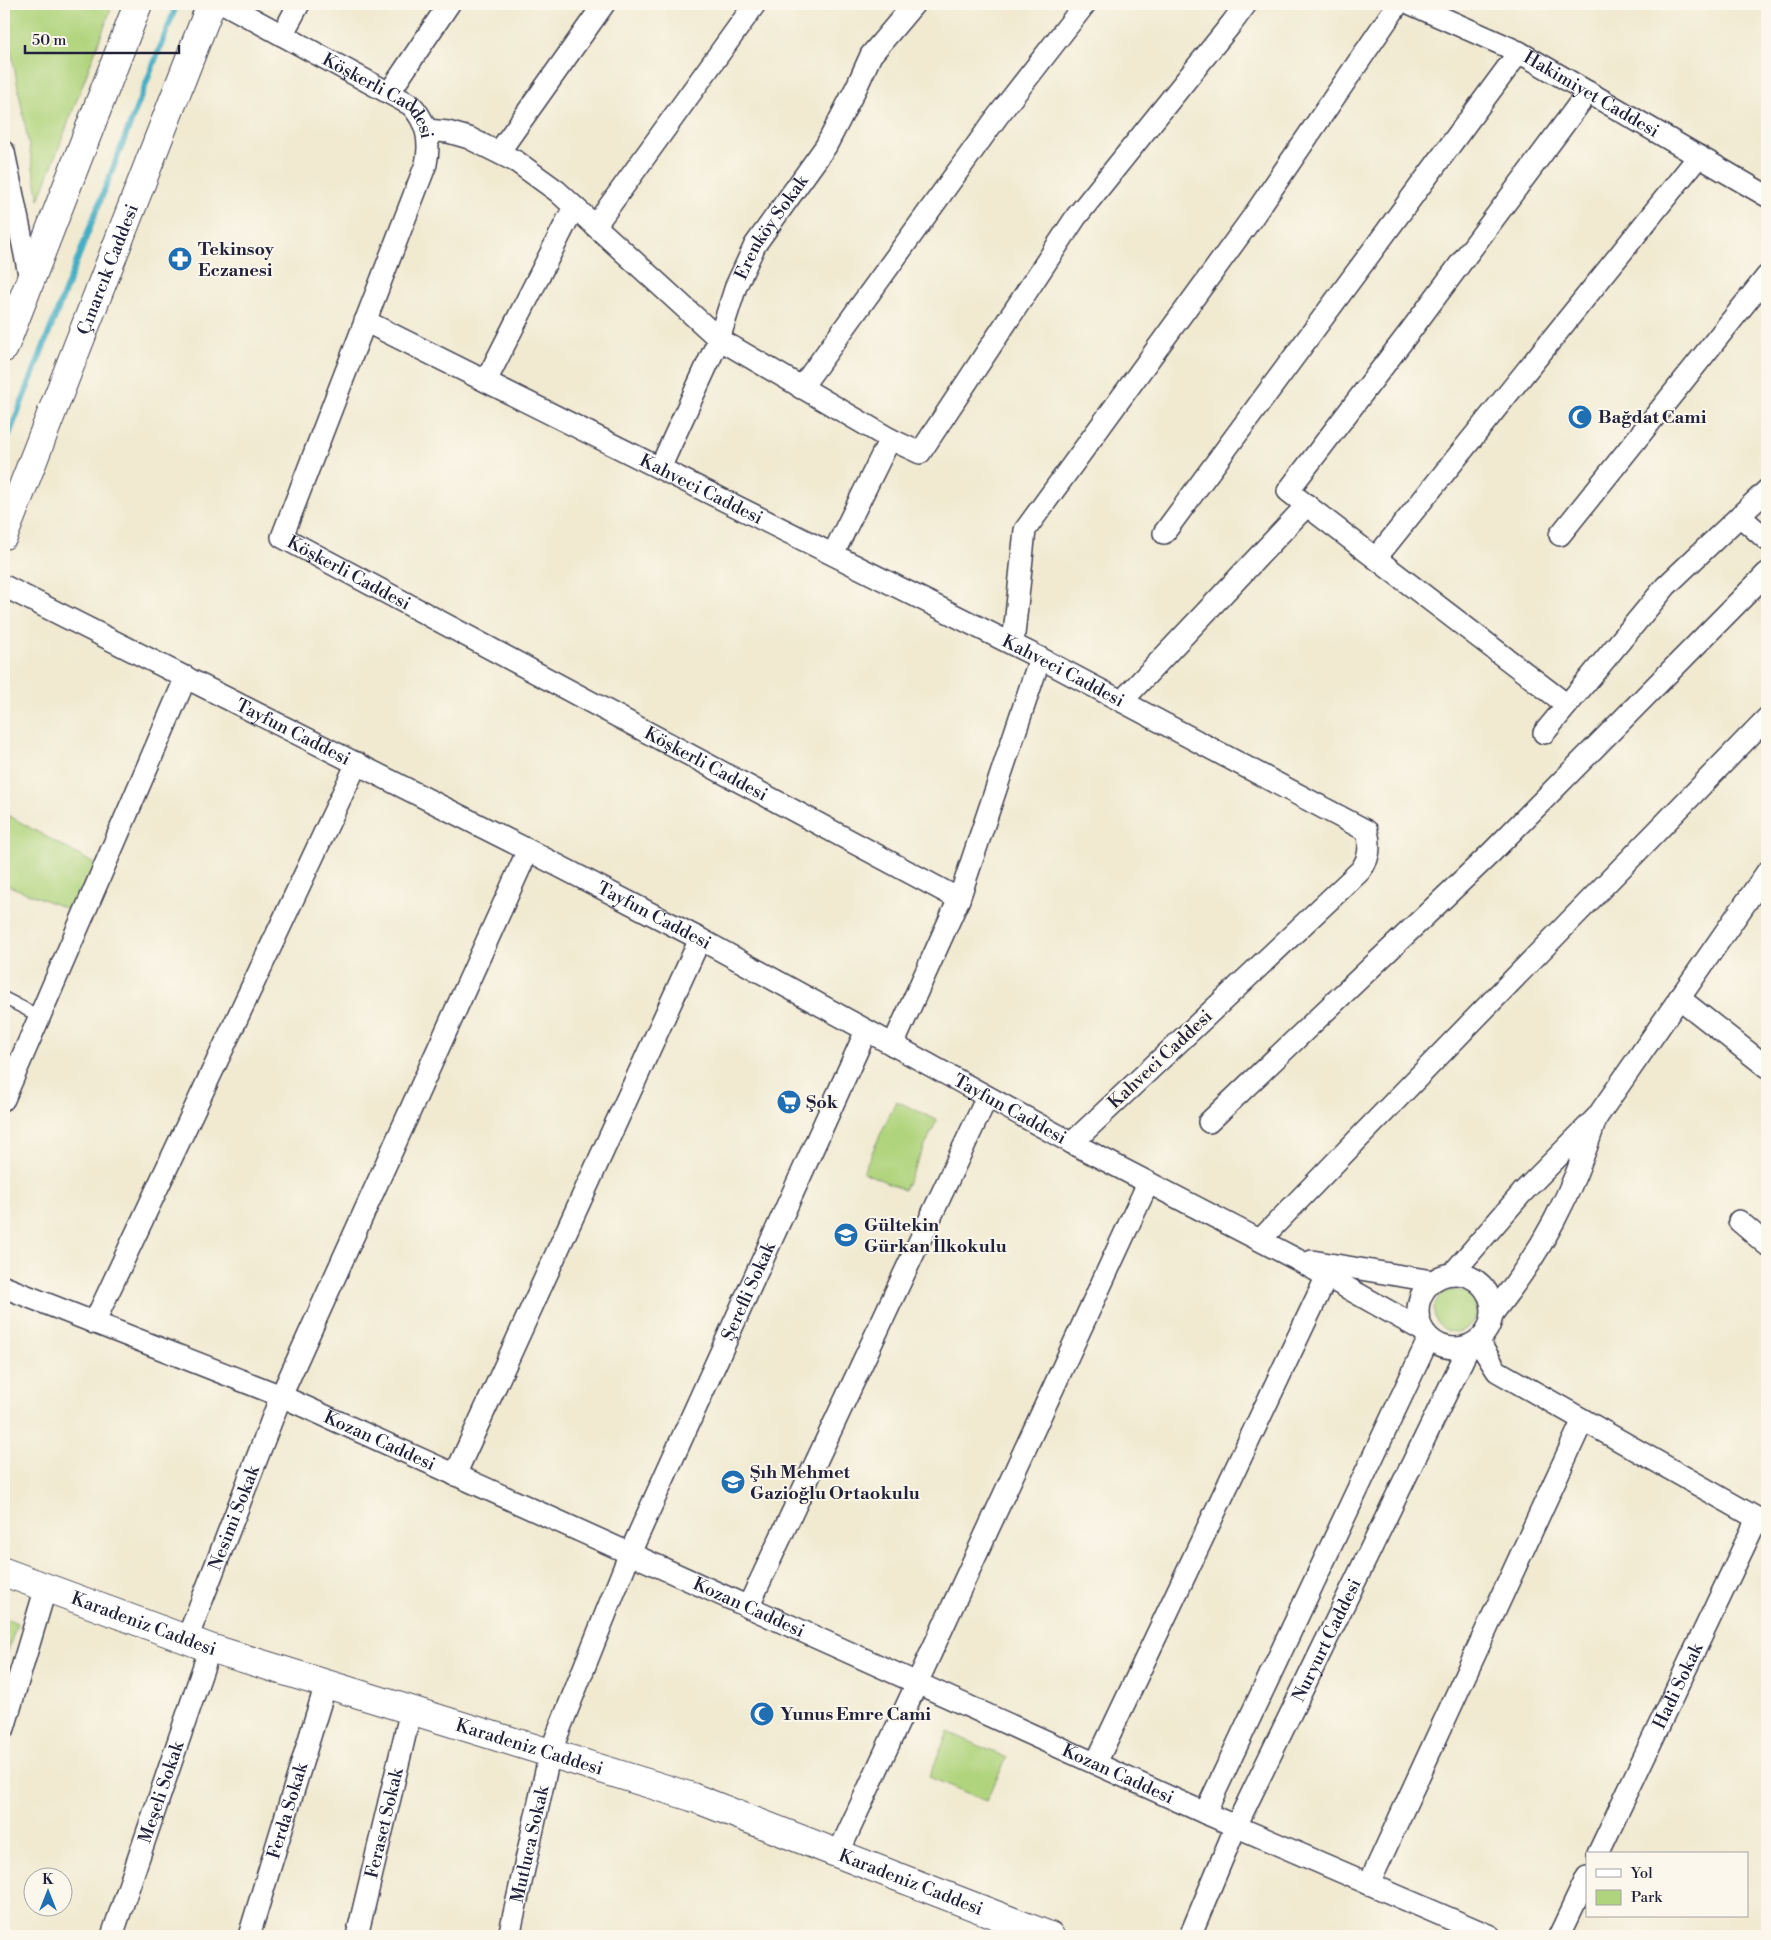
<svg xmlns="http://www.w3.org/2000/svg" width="1771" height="1940" font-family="'Libre Bodoni',serif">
  <rect width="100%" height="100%" fill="#fbf7ec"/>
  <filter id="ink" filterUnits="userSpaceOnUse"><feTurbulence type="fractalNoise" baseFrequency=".02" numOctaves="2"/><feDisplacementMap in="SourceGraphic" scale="10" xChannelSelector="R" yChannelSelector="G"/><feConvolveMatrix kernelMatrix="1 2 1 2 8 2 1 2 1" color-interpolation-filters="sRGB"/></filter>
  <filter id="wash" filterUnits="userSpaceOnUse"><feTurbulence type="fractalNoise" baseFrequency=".0096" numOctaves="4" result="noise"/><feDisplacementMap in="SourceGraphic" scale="20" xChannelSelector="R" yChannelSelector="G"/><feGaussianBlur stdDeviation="1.12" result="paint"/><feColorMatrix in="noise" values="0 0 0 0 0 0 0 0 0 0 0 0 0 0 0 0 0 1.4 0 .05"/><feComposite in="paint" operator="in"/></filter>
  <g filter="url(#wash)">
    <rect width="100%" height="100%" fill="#f1ead1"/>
    <path fill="#b0d47d" stroke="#697b5c" d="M4 4H113L39 200 4 12Z
      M4 813 98 866 78 913 4 884Z
      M896 1101 937 1120 904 1190 863 1172Z
      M1434 1311a21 21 0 1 1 42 0a21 21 0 1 1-42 0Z
      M4 1617 17 1623 4 1663Z
      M948 1732 1007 1758 986 1801 929 1777Z"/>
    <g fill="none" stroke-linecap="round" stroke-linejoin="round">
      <path stroke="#45aec4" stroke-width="6" d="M4 448 177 4"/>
    </g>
  </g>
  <g filter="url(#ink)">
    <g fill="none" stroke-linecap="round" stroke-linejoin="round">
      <defs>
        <path id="service" d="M4 998 39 1016"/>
        <g id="minor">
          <path id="s1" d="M225 4 411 105C427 122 431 141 426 164L282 537 959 899"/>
          <path id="s2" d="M1411 4 1519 52 1767 196"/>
          <path d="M282 35 299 4"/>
          <path d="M389 93 449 4"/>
          <path d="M427 130 448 132 469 138 517 162 557 191 719 339 890 439 920 453 1076 217 1232 23 1246 4"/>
          <path d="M4 152 30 279"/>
          <path d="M499 152 604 4"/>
          <path d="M595 226 755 4"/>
          <path id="s3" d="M365 321 1040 658 1367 831C1371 846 1370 859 1360 871L1072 1143"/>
          <path d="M486 381 574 207"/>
          <path d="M801 388 997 117 1085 4"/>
          <path id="s4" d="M660 468 719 339 736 286 755 245 826 146 857 86 871 55 914 4"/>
          <path d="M1740 516 1767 540"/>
          <path d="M1164 533 1519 52"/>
          <path d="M1560 535 1767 276"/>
          <path d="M833 554 890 439"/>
          <path d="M1376 558 1699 156"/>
          <path id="s5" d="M4 586 528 850 700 939 1072 1143 1296 1259 1422 1330"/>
          <path d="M1013 644 1025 530 1252 218 1398 4"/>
          <path d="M1122 701 1307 505"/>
          <path d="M1567 705 1288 491 1411 330 1588 92"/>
          <path d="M1544 733 1666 586 1767 490"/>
          <path d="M1679 998 1767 1067"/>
          <path d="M893 1045 959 899 1040 658"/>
          <path d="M4 1099 186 677"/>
          <path d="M1209 1122 1491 853 1767 573"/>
          <path d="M1739 1221 1767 1245"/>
          <path d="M1260 1240 1767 718"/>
          <path d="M1312 1261 1432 1281"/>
          <circle cx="1455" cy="1311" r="37"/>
          <path d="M1452 1274 1522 1193 1597 1117 1767 872"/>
          <path id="s6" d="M4 1287 281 1396 1205 1813 1490 1936"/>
          <path d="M1493 1313C1542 1251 1572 1195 1596 1119"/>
          <path d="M94 1323 357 763"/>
          <path d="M1478 1341 1497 1371 1767 1524"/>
          <path d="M455 1475 700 939"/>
          <path d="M748 1607 987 1097"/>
          <path id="s7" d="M187 1639 281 1396 528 850"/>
          <path d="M4 1728 46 1587"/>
          <path d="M1096 1763 1327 1276"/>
          <path d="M1205 1813 1429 1338"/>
          <path d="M838 1854 1148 1183"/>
          <path id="s8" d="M1598 1854 1757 1519"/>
          <path d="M1369 1884 1583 1420"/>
          <path id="s9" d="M112 1936 210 1648"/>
          <path id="s10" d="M249 1936 326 1684"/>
          <path id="s11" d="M357 1936 411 1710"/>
          <path id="s12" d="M509 1936 550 1753 630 1553 866 1031"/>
          <path id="s13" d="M1190 1936 1236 1826 1469 1347"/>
          <path d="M1559 1936 1587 1877"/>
        </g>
        <g id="tertiary">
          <path id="s14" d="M4 1572 210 1648 692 1797 1050 1936"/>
        </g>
        <g id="primary">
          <path d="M4 348 138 4"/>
          <path id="s15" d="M4 535 211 4"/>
        </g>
      </defs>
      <use href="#service" stroke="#414052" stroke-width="14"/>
      <use href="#minor" stroke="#414052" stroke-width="24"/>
      <use href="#tertiary" stroke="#414052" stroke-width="30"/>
      <use href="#primary" stroke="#414052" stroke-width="30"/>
      <use href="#service" stroke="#fff" stroke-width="11"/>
      <use href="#minor" stroke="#fff" stroke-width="21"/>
      <use href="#tertiary" stroke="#fff" stroke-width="28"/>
      <use href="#primary" stroke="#fff" stroke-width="28"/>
    </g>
  </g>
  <defs>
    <symbol id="pharmacy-disc" viewBox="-11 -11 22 22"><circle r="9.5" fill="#1f6fb2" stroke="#fbf7ec"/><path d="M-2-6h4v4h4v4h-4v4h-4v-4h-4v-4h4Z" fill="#fff"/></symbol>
    <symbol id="mosque-disc" viewBox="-11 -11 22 22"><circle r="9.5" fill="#1f6fb2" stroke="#fbf7ec"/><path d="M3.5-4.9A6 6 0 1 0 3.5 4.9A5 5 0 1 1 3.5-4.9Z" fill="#fff"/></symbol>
    <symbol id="supermarket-disc" viewBox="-11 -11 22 22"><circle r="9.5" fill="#1f6fb2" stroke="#fbf7ec"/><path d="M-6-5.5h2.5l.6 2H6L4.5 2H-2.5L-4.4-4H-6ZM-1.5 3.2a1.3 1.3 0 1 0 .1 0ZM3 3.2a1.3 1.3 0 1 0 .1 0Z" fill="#fff"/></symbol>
    <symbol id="school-disc" viewBox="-11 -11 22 22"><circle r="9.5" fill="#1f6fb2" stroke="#fbf7ec"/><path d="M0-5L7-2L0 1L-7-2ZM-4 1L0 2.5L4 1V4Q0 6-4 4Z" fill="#fff"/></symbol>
  </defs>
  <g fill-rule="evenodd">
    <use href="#pharmacy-disc" x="166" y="245" width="28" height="28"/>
    <use href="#mosque-disc" x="1566" y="403" width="28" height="28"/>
    <use href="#supermarket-disc" x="775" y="1088" width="28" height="28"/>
    <use href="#school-disc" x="832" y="1221" width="28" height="28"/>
    <use href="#school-disc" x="719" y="1468" width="28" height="28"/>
    <use href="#mosque-disc" x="748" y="1700" width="28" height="28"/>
  </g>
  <g text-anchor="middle" stroke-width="4" stroke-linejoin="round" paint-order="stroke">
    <g font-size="18" fill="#22223b" stroke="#fbf7ec">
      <text dy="6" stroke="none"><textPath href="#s2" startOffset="202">Hakimiyet Caddesi</textPath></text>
      <text dy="6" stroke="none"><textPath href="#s1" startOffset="181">Köşkerli Caddesi</textPath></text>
      <text dy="6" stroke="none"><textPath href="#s4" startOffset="266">Erenköy Sokak</textPath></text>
      <text dy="6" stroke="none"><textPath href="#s15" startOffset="285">Çınarcık Caddesi</textPath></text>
      <text dy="6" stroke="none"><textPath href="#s3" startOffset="376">Kahveci Caddesi</textPath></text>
      <text dy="6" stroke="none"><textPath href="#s1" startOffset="751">Köşkerli Caddesi</textPath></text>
      <text dy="6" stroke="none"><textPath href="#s3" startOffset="781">Kahveci Caddesi</textPath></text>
      <text dy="6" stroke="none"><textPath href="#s5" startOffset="324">Tayfun Caddesi</textPath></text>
      <text dy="6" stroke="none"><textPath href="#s1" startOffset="1156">Köşkerli Caddesi</textPath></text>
      <text dy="6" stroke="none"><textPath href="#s5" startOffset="729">Tayfun Caddesi</textPath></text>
      <text transform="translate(1160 1059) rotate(-43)" y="6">Kahveci Caddesi</text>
      <text dy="6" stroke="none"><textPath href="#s5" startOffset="1134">Tayfun Caddesi</textPath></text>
      <text dy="6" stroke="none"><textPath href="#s12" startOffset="690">Şerefli Sokak</textPath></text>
      <text dy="6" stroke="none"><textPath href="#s6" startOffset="406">Kozan Caddesi</textPath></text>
      <text dy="6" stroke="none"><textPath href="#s7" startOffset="130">Nesimi Sokak</textPath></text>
      <text dy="6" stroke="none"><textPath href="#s6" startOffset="811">Kozan Caddesi</textPath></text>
      <text dy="6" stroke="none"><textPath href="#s14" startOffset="149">Karadeniz Caddesi</textPath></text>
      <text dy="6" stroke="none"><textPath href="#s13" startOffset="326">Nuryurt Caddesi</textPath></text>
      <text dy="6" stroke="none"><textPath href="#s8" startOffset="186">Hadi Sokak</textPath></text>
      <text dy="6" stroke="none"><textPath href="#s14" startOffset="554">Karadeniz Caddesi</textPath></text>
      <text dy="6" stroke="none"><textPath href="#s6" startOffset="1216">Kozan Caddesi</textPath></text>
      <text dy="6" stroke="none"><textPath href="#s9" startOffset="152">Meşeli Sokak</textPath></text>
      <text dy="6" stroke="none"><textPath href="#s10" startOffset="131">Ferda Sokak</textPath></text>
      <text dy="6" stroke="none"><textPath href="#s11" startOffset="116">Feraset Sokak</textPath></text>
      <text dy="6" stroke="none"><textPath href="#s12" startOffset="94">Mutluca Sokak</textPath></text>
      <text dy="6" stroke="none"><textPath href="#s14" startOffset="959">Karadeniz Caddesi</textPath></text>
    </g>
    <g font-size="18" font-weight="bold" fill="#22223b" stroke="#fbf7ec" text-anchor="start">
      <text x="198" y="255">Tekinsoy<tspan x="198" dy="21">Eczanesi</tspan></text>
      <text x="1598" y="423">Bağdat Cami</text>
      <text x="806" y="1108">Şok</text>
      <text x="864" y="1231">Gültekin<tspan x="864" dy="21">Gürkan İlkokulu</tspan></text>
      <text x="750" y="1478">Şıh Mehmet<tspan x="750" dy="21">Gazioğlu Ortaokulu</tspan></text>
      <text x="780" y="1720">Yunus Emre Cami</text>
    </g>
  </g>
  <rect width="1771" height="1940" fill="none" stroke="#fbf7ec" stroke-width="20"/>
  <rect x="1586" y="1852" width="162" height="65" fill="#fbf7ec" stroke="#a4a2a5"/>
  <rect x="1596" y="1869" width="25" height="8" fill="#ffffff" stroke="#a4a2a5"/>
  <text x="1631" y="1878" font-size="15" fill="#22223b">Yol</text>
  <rect x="1596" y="1890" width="25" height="15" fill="#b0d47d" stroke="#a4a2a5"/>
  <text x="1631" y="1902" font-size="15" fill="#22223b">Park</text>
  <g transform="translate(48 1892)"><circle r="24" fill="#fbf7ec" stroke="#a4a2a5"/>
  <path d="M0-4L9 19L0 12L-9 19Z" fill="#1f6fb2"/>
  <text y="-8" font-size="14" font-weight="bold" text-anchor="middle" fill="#22223b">K</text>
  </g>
  <path d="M25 45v8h154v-8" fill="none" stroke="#22223b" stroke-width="2.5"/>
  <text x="32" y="45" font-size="15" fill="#22223b" stroke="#fbf7ec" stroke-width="4" paint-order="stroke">50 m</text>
</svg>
